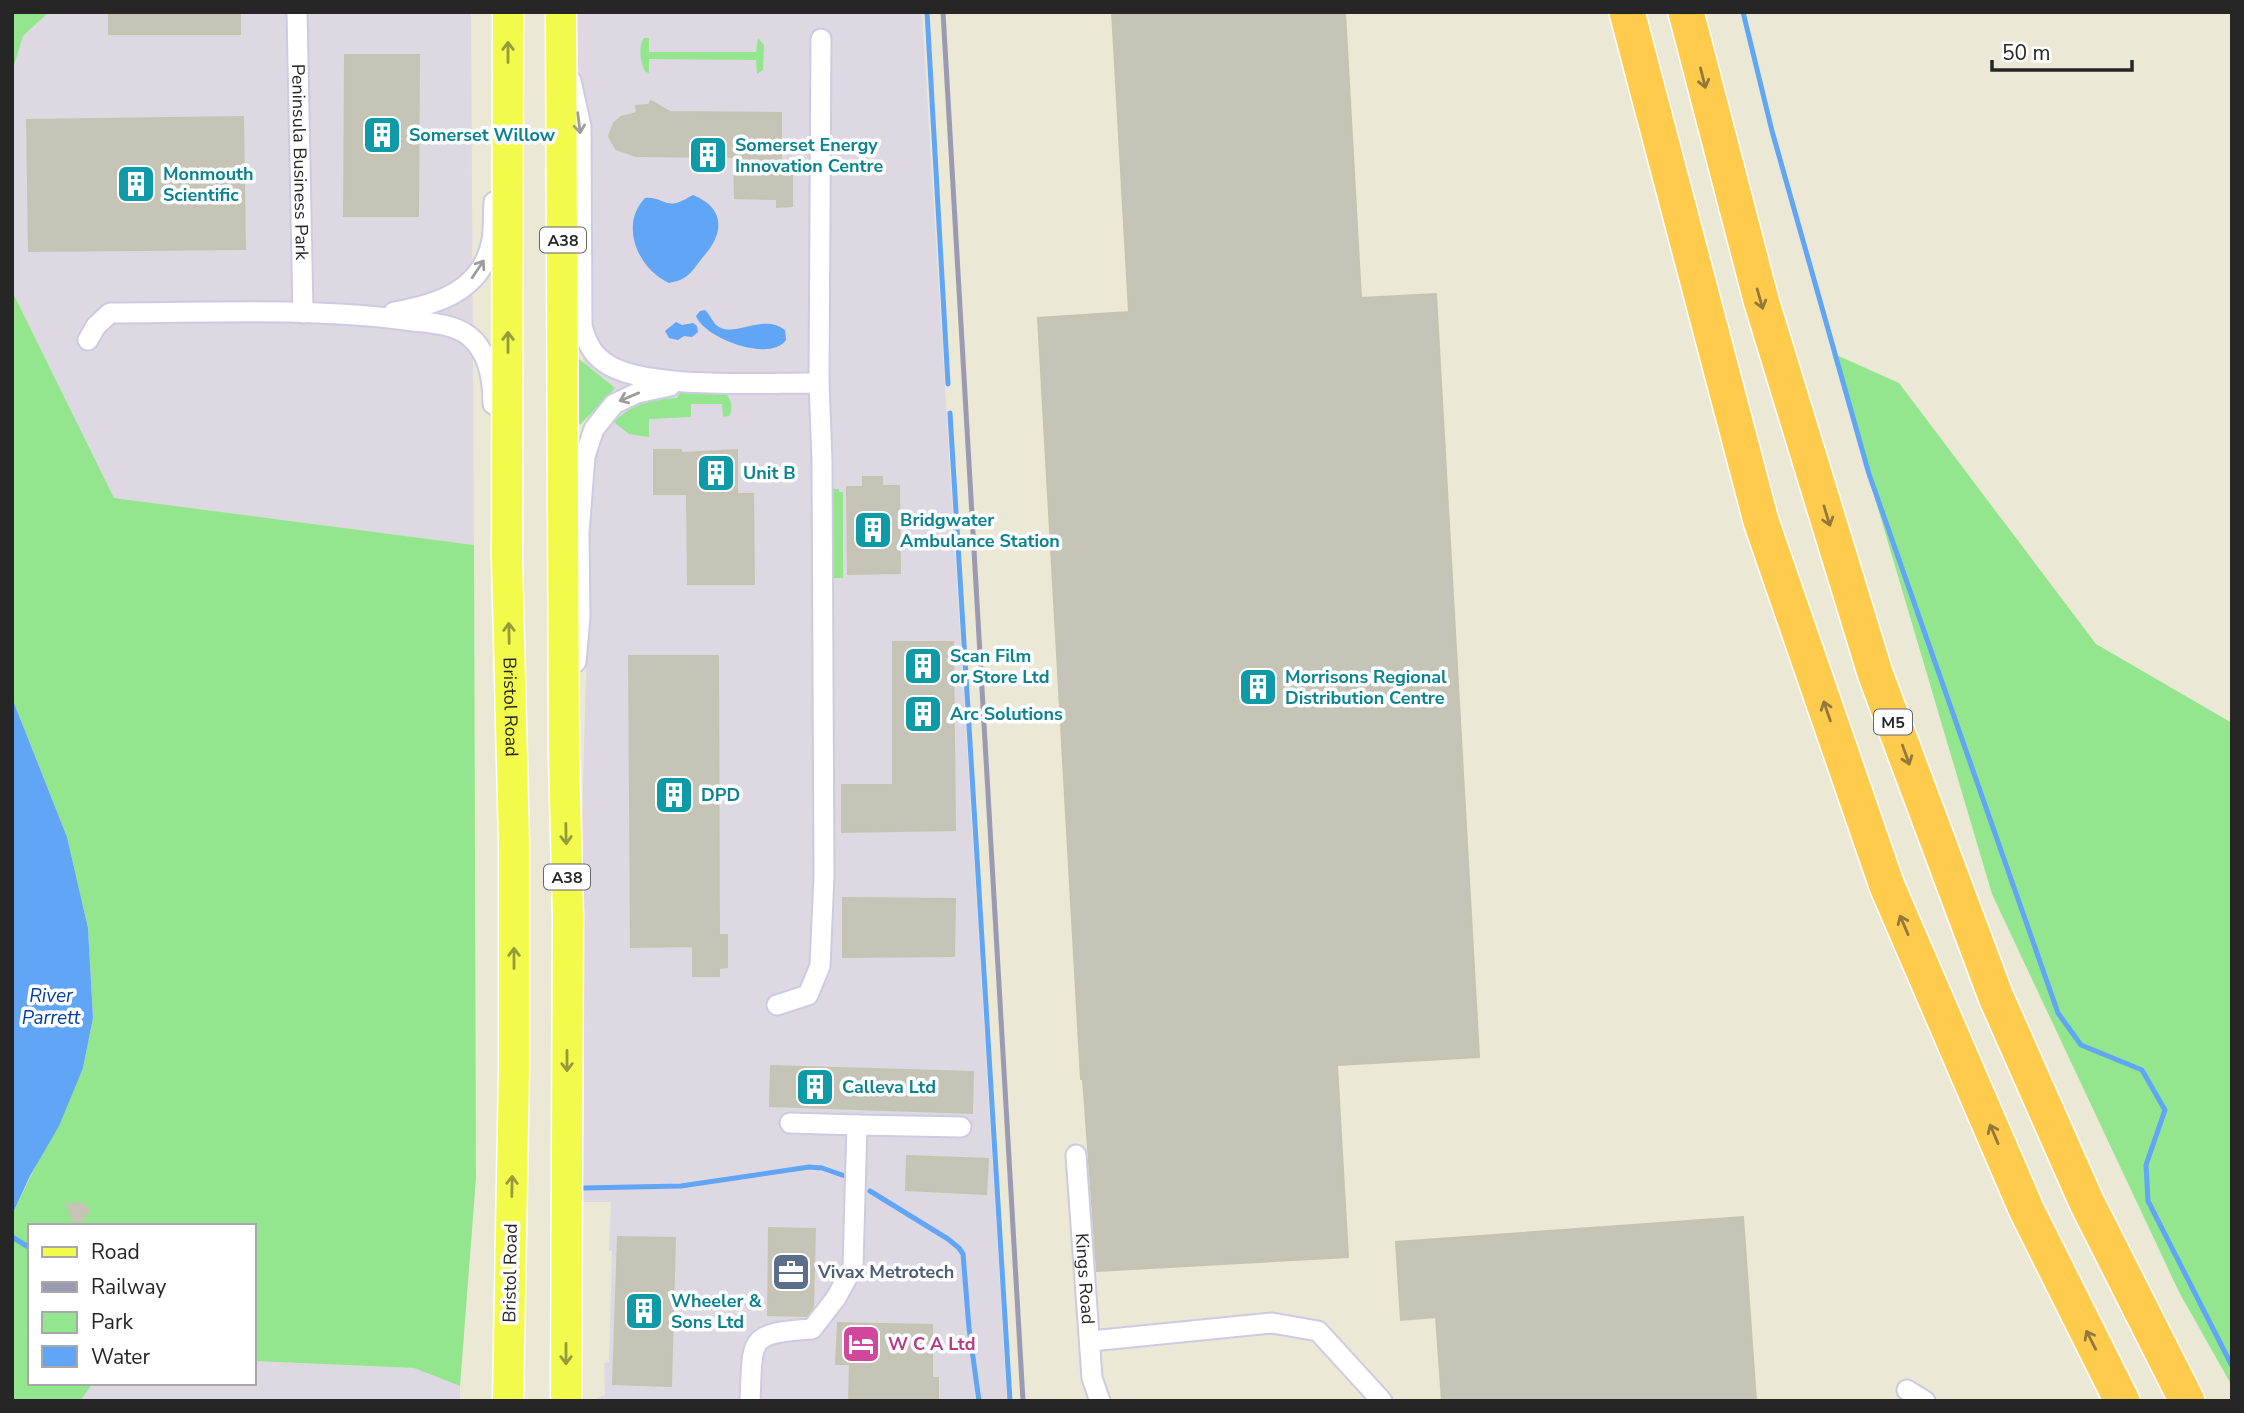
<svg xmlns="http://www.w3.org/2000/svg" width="2244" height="1413" font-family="'Nunito Sans',sans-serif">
  <rect width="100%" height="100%" fill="#ebe8d6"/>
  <path fill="#ded8e2" d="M49 12H471L474 545 114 498 12 291V72L23 36Z
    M574 12H922L1007 1401H590L605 1395 604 1363 609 1362 612 1251H609L611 1202H581L583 781 588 612 590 418 582 350 585 120 574 34Z
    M254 1361 414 1368 460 1386V1401H80L93 1383H254Z"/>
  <path fill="#93e68e" d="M12 12H49L23 36 12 72Z
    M644 38H649V52H756L758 38 764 45 763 70 757 74 756 60 649 59V73L646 72C640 65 638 45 644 38Z
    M12 291 114 498 474 545 476 1178 460 1386 414 1368 254 1361V1226H30V1383H93L80 1401H12V1215L83 1068 93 1018 88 928 67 837 12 698Z
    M1832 353 1899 383 2096 644 2232 723V1386L2179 1292 1992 894Z
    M579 359 615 388 580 425 577 423V363Z
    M680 392 726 394C732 400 733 409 729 416L723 417 722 404H691V417L649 419V437L629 434 614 422C632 404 652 399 677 398Z
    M832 489H839V492H843V578H832Z"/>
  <path fill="#60a5f6" d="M693 195C726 208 724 234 703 257 692 271 688 280 669 283 638 269 619 225 645 198 659 196 665 206 676 203 682 202 688 197 693 195Z
    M705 310C710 314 713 324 719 327 737 337 763 313 785 330L786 340C770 363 704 338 696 316L700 311Z
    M676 322 682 325 693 323 697 326 698 332 692 337 684 336 678 340 669 338 665 331Z
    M12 698 67 837 88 928 93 1018 83 1068 59 1126 30 1176 12 1215Z"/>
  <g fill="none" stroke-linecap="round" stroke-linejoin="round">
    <path stroke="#60a5f6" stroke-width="5" d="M927 12 948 384
      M1743 12 1772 131 1869 474 2058 1013 2081 1045 2142 1070 2165 1110 2146 1165 2148 1201 2232 1366
      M950 413 1010 1401
      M583 1188 681 1186 809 1167 822 1168 845 1176
      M870 1191 948 1239 959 1248 963 1254 969 1328 979 1401
      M12 1237 30 1248"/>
  </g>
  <path fill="#c5c4b6" stroke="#c6c4b0" stroke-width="2" d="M109 12H240V34H109Z
    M1112 12H1345L1361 298 1436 294 1479 1057 1337 1065 1348 1257 1097 1271 1083 1079H1081L1038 318 1129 312Z
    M345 55H419L418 216H344Z
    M651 101 670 112 781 113V162H792V206L777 207V199L735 198 734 157 636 156 616 149 609 136 614 123 621 117 637 113 636 106 649 105Z
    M243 117 245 249 29 251 27 120Z
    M654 450H681V453L737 450V494H753L754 584H688L687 494H654Z
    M863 477H882V486H899L900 573 848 574 847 487H863Z
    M893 642H953L955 830 842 832V785H893Z
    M629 656H718L719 935H727V967L719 968V976H693V946L631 947Z
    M843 898 955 899 954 956 843 957Z
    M771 1066 973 1072 972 1113 770 1106Z
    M907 1156 988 1159 986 1194 906 1190Z
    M82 1203 89 1210 77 1226H75L67 1204Z
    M1743 1217 1756 1401H1442L1436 1317 1401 1320 1396 1242Z
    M769 1228 815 1229 813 1307 807 1316 768 1315Z
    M618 1237 675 1238 671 1386 613 1384Z
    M838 1323 932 1325V1378H938V1401H849L850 1364H836Z"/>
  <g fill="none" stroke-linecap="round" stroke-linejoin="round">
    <defs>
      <g id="minor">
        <path id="s1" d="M297 12 303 313"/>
        <path d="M571 81 581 126 582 326C586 340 591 353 604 362 642 391 768 382 819 383L822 460 824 876 820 966 808 995 777 1005"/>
        <path d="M394 312C436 305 483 291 492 240 494 228 493 215 494 202"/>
        <path d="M88 340 96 326 110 313C210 313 313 307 413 321 432 323 453 324 469 336 489 352 493 380 493 404"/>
        <path d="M819 383 821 39"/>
        <path d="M576 662 580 617 579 533 585 456 594 429 614 404 637 393 670 386"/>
        <path d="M857 1125 961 1127"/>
        <path id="s2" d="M1076 1155 1092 1378 1100 1401"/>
        <path d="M1091 1341 1272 1323 1318 1331 1382 1401"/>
        <path d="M1907 1390 1925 1401"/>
        <path d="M750 1401C753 1339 746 1333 812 1329L836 1298 853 1267 857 1125 790 1123"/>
      </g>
      <g id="primary">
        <path id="s3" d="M508 12 507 558 514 844V1068L508 1401"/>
        <path d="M561 12 564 756 568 917 566 1401"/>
      </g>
      <path id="motorway" d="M1627 12 1761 521 1887 886 2027 1211 2122 1401
        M1686 12 1761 300 1875 673 1996 997 2087 1203 2187 1401"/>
    </defs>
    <use href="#minor" stroke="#cdcbe1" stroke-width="23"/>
    <use href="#primary" stroke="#fff" stroke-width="33"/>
    <use href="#motorway" stroke="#fff" stroke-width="38"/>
    <use href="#minor" stroke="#fff" stroke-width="19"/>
    <use href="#primary" stroke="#f2fa4c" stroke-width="30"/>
    <use href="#motorway" stroke="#ffcb4d" stroke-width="35"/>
    <path stroke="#9c99b3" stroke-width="5" d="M943 12 1023 1401"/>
  </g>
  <defs><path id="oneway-shaft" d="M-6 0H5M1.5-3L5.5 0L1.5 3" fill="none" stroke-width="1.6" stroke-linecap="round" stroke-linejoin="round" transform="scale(1.75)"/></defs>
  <g stroke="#969b3b">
    <use href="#oneway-shaft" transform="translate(508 52) rotate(-90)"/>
    <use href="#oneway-shaft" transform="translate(508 342) rotate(-90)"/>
    <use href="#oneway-shaft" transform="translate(509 633) rotate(-91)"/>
    <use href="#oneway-shaft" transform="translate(566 834) rotate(89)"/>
    <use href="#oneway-shaft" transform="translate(514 958) rotate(-90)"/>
    <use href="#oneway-shaft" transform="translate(567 1061) rotate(90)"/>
    <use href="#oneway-shaft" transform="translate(512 1186) rotate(-89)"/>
    <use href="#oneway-shaft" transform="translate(566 1354) rotate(90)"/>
  </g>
  <g stroke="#92783a">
    <use href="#oneway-shaft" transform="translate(1703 78) rotate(76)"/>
    <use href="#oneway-shaft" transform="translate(1760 299) rotate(74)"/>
    <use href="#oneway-shaft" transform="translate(1827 516) rotate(73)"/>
    <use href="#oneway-shaft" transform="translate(1827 711) rotate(-109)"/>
    <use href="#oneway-shaft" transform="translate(1906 755) rotate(70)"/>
    <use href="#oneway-shaft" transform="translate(1904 925) rotate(-113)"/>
    <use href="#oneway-shaft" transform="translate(1994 1134) rotate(-113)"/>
    <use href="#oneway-shaft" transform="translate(2091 1340) rotate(-117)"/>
  </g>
  <g stroke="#9d9d9d">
    <use href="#oneway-shaft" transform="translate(579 123) rotate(83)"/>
    <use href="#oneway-shaft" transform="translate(478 269) rotate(-56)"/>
    <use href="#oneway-shaft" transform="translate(629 397) rotate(157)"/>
  </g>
  <defs>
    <symbol id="building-square" viewBox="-11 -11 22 22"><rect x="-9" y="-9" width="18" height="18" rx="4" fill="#0f9aa8" stroke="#fff"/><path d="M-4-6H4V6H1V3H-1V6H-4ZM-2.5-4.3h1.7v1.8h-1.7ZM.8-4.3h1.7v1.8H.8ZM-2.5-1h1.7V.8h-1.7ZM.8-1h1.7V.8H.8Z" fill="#fff"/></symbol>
    <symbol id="office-square" viewBox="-11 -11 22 22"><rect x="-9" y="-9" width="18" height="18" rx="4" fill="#5c6f8a" stroke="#fff"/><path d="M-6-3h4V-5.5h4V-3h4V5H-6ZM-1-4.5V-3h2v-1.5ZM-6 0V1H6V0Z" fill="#fff"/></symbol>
    <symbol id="hotel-square" viewBox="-11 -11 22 22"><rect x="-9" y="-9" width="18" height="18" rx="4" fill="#d1479c" stroke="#fff"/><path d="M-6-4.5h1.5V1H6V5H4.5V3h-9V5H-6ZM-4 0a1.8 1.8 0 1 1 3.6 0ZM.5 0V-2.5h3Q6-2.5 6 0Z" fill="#fff"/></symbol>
  </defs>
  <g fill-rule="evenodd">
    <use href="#building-square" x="360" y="113" width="44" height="44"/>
    <use href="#building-square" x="686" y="133" width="44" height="44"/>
    <use href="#building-square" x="114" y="162" width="44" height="44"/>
    <use href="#building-square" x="694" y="451" width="44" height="44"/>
    <use href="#building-square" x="851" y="508" width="44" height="44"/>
    <use href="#building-square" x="901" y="644" width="44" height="44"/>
    <use href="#building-square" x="1236" y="665" width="44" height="44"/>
    <use href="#building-square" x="901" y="692" width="44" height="44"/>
    <use href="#building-square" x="652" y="773" width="44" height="44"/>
    <use href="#building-square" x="793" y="1065" width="44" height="44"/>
    <use href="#office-square" x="769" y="1250" width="44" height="44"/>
    <use href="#building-square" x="622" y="1289" width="44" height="44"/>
    <use href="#hotel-square" x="839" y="1322" width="44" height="44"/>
  </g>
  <g text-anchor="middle" stroke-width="7" stroke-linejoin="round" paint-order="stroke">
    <g fill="#fff" stroke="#676767" stroke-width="2">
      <rect x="540" y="227.5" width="46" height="25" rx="5"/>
      <rect x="1874" y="709.5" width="38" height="25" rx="5"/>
      <rect x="544" y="864.5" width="46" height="25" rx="5"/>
    </g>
    <g font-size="16" font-weight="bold" fill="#262626">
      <text x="563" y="246">A38</text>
      <text x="1893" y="728">M5</text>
      <text x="567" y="883">A38</text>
    </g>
    <g font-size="18" font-weight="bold" fill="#0d838f" stroke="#fff" text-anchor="start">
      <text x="409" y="141">Somerset Willow</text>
      <text x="735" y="151">Somerset Energy<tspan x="735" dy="21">Innovation Centre</tspan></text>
      <text x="163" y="180">Monmouth<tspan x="163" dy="21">Scientific</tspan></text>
      <text x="743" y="479">Unit B</text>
      <text x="900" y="526">Bridgwater<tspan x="900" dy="21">Ambulance Station</tspan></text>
      <text x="950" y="662">Scan Film<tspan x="950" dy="21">or Store Ltd</tspan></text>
      <text x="1285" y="683">Morrisons Regional<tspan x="1285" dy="21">Distribution Centre</tspan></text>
      <text x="950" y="720">Arc Solutions</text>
      <text x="701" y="801">DPD</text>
      <text x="842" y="1093">Calleva Ltd</text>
      <text x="671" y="1307">Wheeler &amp;<tspan x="671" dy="21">Sons Ltd</tspan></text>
    </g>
    <g font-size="18" fill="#262626" stroke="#fff">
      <text dy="6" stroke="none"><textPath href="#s1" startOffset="150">Peninsula Business Park</textPath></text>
      <text dy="6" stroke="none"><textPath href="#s3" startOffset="695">Bristol Road</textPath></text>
      <text transform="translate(510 1273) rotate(-89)" y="6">Bristol Road</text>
      <text dy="6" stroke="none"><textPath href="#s2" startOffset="124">Kings Road</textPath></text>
    </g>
    <g font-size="18" font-weight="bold" fill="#4e5e75" stroke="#fff" text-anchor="start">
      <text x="818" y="1278">Vivax Metrotech</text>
    </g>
    <g font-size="18" font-weight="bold" fill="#b23c85" stroke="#fff" text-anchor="start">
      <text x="888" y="1350">W C A Ltd</text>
    </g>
    <g font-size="19" font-style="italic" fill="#043e9d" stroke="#fff">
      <text x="51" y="1002">River<tspan x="51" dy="22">Parrett</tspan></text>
    </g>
  </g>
  <rect width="2244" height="1413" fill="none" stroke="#262626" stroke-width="28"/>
  <rect x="28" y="1224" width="228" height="161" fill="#ffffff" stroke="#a8a8a8" stroke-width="2"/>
  <rect x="42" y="1247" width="35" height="10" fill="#f2fa4c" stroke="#a8a8a8" stroke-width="2"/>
  <text x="91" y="1259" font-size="21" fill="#262626">Road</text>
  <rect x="42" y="1282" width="35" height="10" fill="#9c99b3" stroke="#a8a8a8" stroke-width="2"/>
  <text x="91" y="1294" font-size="21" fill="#262626">Railway</text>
  <rect x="42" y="1312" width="35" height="21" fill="#93e68e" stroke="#a8a8a8" stroke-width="2"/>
  <text x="91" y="1329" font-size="21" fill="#262626">Park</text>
  <rect x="42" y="1346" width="35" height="21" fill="#60a5f6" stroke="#a8a8a8" stroke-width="2"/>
  <text x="91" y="1364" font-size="21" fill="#262626">Water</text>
  <path d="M1992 60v10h140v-10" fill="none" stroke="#262626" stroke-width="3.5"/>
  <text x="2002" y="60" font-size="21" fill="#262626" stroke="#ffffff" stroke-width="5" paint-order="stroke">50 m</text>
</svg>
